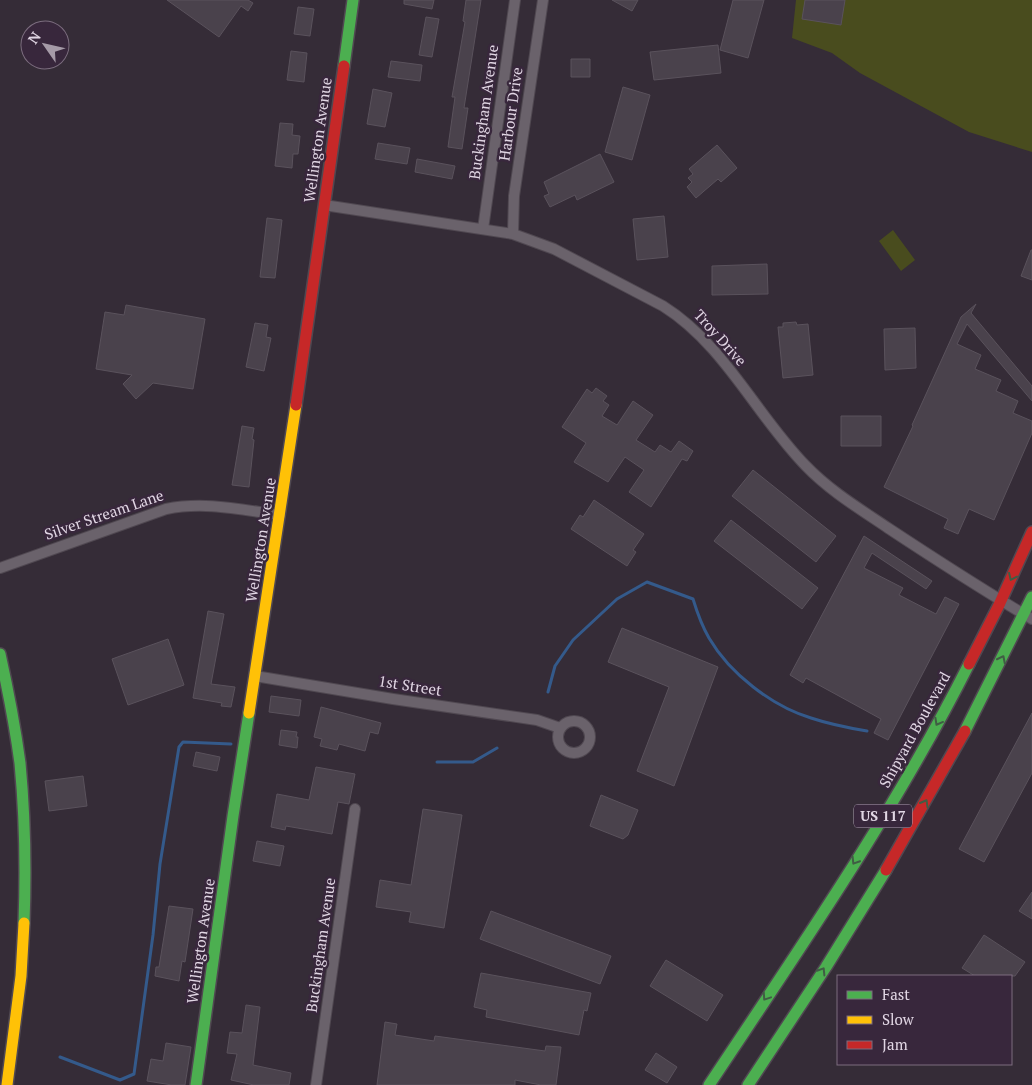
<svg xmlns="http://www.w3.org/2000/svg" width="1032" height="1085" font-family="'PT Serif',serif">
  <rect width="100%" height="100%" fill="#352c37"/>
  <path fill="#494c1e" d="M796 0H1032V152L969 132 860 73 832 53 792 38Z
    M893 230 915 260 901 271 879 241Z"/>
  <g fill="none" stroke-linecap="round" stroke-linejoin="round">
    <path stroke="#345a8b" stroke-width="3" d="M548 692 555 666 573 640 617 599 647 582 693 599C697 612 702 626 709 638 730 674 772 706 811 718 829 724 849 728 867 731
      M437 762H473L497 748
      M60 1057 120 1080 134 1074 153 935 160 864 179 747 183 742 231 744"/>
  </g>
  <path fill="#4a424c" stroke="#5a525c" d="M167 0H248L253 3 248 11 241 6 219 37Z
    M404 0H434L432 9 404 4Z
    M466 0H481L464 108H468L462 149 448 147 455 97H452L465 22 463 21Z
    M612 0H638L632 11Z
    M733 0H764L748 58 720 50Z
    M805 0H845L841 25 802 19Z
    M298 7 314 9 310 36 294 34Z
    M426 17 439 19 432 57 419 55Z
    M718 45 721 73 654 80 650 52Z
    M291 51 307 53 304 82 287 80Z
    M571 59H590V77H571Z
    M391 61 422 65 420 81 388 77Z
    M623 87 650 95 632 160 605 152Z
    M373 89 392 93 385 127 367 124Z
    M280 123 293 124 292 135 300 136 298 154H293L292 168 275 166Z
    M378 143 410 148 407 164 375 159Z
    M717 145 737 168 721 182 718 179 696 198 687 187 692 182 688 178 693 174 689 169Z
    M600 154 614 182 577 200 575 195 550 207 544 196 549 194 544 182Z
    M417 159 455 166 452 179 415 172Z
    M664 216 668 257 637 260 633 219Z
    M267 218 282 220 275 278 260 277Z
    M1031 250H1032V280L1021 276Z
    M767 264 768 294 712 295V266Z
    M976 304 971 313 1032 386V401L967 324 957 344 981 355 975 369 1001 380 996 391 1018 401 1013 413 1032 421V433L994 520 969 509 958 534 944 528 948 519 884 487 913 426 912 425 961 317Z
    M126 305 205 319 193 389 153 383 136 399 123 384 132 375 96 369 105 312 124 315Z
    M796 322 797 325 808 324 813 375 783 378 778 327H783V323Z
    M255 323 268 325 266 337 271 338 264 371 246 367Z
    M915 328 916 368 885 370 884 329Z
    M596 388 607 396 603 401 609 405 602 416 617 425 633 401 653 415 636 440 655 452 660 445 671 452 679 441 693 451 687 461 682 459 651 507 629 492 644 470 625 457 608 482 574 462 586 443 562 427 587 389 592 393Z
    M841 416H881V446H841Z
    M242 426 254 428 252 439 254 440 249 487 232 485Z
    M753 470 836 536 816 562 732 496Z
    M594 500 644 534 633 550 636 552 627 566 571 529 580 515 583 517Z
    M731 520 818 588 802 609 714 541Z
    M864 536 932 581 926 589 872 553 864 568 903 588 899 595 936 614 945 597 959 604 888 740 874 733 881 719 806 678 803 683 790 675Z
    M208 611 224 614 211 684 235 687 231 707 221 706 222 703 193 698Z
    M622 628 718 667 674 786 637 771 669 687 608 662Z
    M168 639 184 685 128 705 112 659Z
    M271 696 301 700 299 716 269 712Z
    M321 707 381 723 378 734 370 732 365 751 339 744 337 750 320 746 322 739 314 737Z
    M1032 713V773L984 862 959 849Z
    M281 730 297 732 296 737H298L297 748 279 745Z
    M196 752 220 757 217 771 193 766Z
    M316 767 355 774 349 804 338 802 332 834 286 826 285 830 271 827 277 794 309 800Z
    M83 776 87 806 49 811 45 781Z
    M601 795 638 810 628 835 623 839 590 826Z
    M423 809 462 815 444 928 409 922 411 912 376 907 380 880 411 885Z
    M257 841 284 846 280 866 253 861Z
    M1032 892V919L1019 911Z
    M169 906 193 909 185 962 182 961 179 981 155 976 156 967H159Z
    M491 911 611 956 600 984 480 939Z
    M984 935 1025 962 1015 976H975L962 968Z
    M666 960 723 995 707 1021 650 986Z
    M481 973 591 993 587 1011 584 1010 579 1035 486 1017 487 1010 474 1007Z
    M246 1005 260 1007 253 1065 291 1073 289 1085H254L231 1080 237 1054 227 1053 230 1032 242 1033Z
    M385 1022 397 1024 395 1035 434 1041 435 1036 545 1051 546 1046 561 1047 556 1085H541L515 1080V1085H377Z
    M166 1043 191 1047 185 1085H172L147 1081 151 1059 163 1061Z
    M656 1053 677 1067 667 1083 645 1070Z"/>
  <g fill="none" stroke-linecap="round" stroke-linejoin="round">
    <defs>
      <path id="street" d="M324 205 513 234 554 249 663 306C725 345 756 415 806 466 830 491 860 509 888 528 935 559 983 590 1032 619
        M483 229 515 0
        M513 234 514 196 543 0
        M0 568 166 509C205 501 242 510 280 515
        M255 676 393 699 537 720 560 728
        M558 737a16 16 0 1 1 32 0a16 16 0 1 1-32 0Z
        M316 1085 355 809"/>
      <path id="fast" d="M344 66 353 0
        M0 654C8 690 15 726 20 763 25 816 26 870 24 923
        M965 731 1032 597
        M196 1085 233 816 249 713
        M709 1085C800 948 895 811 969 664
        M748 1085 826 967 886 870"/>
      <path id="slow" d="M249 713 296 405
        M7 1085 21 976 24 923"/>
      <path id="jam" d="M296 405 344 66
        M969 664 999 605 1032 532
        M886 870 965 731"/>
    </defs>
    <use href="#street" stroke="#504851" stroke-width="12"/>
    <use href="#fast" stroke="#504851" stroke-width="14"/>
    <use href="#slow" stroke="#504851" stroke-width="14"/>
    <use href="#jam" stroke="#504851" stroke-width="14"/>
    <use href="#street" stroke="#6a626b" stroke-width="10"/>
    <use href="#fast" stroke="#4caf50" stroke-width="11"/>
    <use href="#slow" stroke="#ffc107" stroke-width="11"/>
    <use href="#jam" stroke="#c62828" stroke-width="11"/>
  </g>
  <defs><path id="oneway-chevron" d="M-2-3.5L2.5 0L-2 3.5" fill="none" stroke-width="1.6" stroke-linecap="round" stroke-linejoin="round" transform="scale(1.25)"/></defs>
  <g stroke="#405d44">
    <use href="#oneway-chevron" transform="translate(1012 577) rotate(115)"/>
    <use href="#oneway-chevron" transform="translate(1002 659) rotate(-63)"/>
    <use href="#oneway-chevron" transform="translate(938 722) rotate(119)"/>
    <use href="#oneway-chevron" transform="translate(925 803) rotate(-60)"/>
    <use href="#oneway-chevron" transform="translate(855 861) rotate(122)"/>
    <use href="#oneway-chevron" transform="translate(822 971) rotate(-58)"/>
    <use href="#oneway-chevron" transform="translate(766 997) rotate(124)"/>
  </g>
  <g text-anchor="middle" stroke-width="5" stroke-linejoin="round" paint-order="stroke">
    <rect fill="#38273c" stroke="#aea2b2" stroke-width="1" x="854" y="804.5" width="58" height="23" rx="4"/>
    <g font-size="14" font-weight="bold" fill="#e1d6e4">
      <text x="883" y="821">US 117</text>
    </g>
    <g font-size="15" fill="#e1d6e4" stroke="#38273c">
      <text transform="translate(484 112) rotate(-82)" y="5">Buckingham Avenue</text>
      <text transform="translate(511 114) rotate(-82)" y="5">Harbour Drive</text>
      <text transform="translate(318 140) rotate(-82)" y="5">Wellington Avenue</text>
      <text transform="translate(720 338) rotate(48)" y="5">Troy Drive</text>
      <text transform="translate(104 515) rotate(-19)" y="5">Silver Stream Lane</text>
      <text transform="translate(261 540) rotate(-81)" y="5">Wellington Avenue</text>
      <text transform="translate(410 686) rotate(9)" y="5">1st Street</text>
      <text transform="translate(915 730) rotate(-61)" y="5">Shipyard Boulevard</text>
      <text transform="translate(201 941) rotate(-82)" y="5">Wellington Avenue</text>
      <text transform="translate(321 945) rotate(-82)" y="5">Buckingham Avenue</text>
    </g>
  </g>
  <rect x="837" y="975" width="175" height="90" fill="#38273c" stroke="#7c6d7f"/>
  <rect x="847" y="991" width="25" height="8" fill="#4caf50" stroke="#7c6d7f"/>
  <text x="882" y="1000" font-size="15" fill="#e1d6e4">Fast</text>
  <rect x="847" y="1016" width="25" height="8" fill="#ffc107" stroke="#7c6d7f"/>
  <text x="882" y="1025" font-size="15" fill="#e1d6e4">Slow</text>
  <rect x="847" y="1041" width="25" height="8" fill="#c62828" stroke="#7c6d7f"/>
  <text x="882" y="1050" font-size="15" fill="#e1d6e4">Jam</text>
  <g transform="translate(45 45) rotate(304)"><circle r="24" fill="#38273c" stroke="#7c6d7f"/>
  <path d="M0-4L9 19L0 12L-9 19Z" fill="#a59aa7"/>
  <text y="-8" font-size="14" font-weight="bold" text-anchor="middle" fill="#e1d6e4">N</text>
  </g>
</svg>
